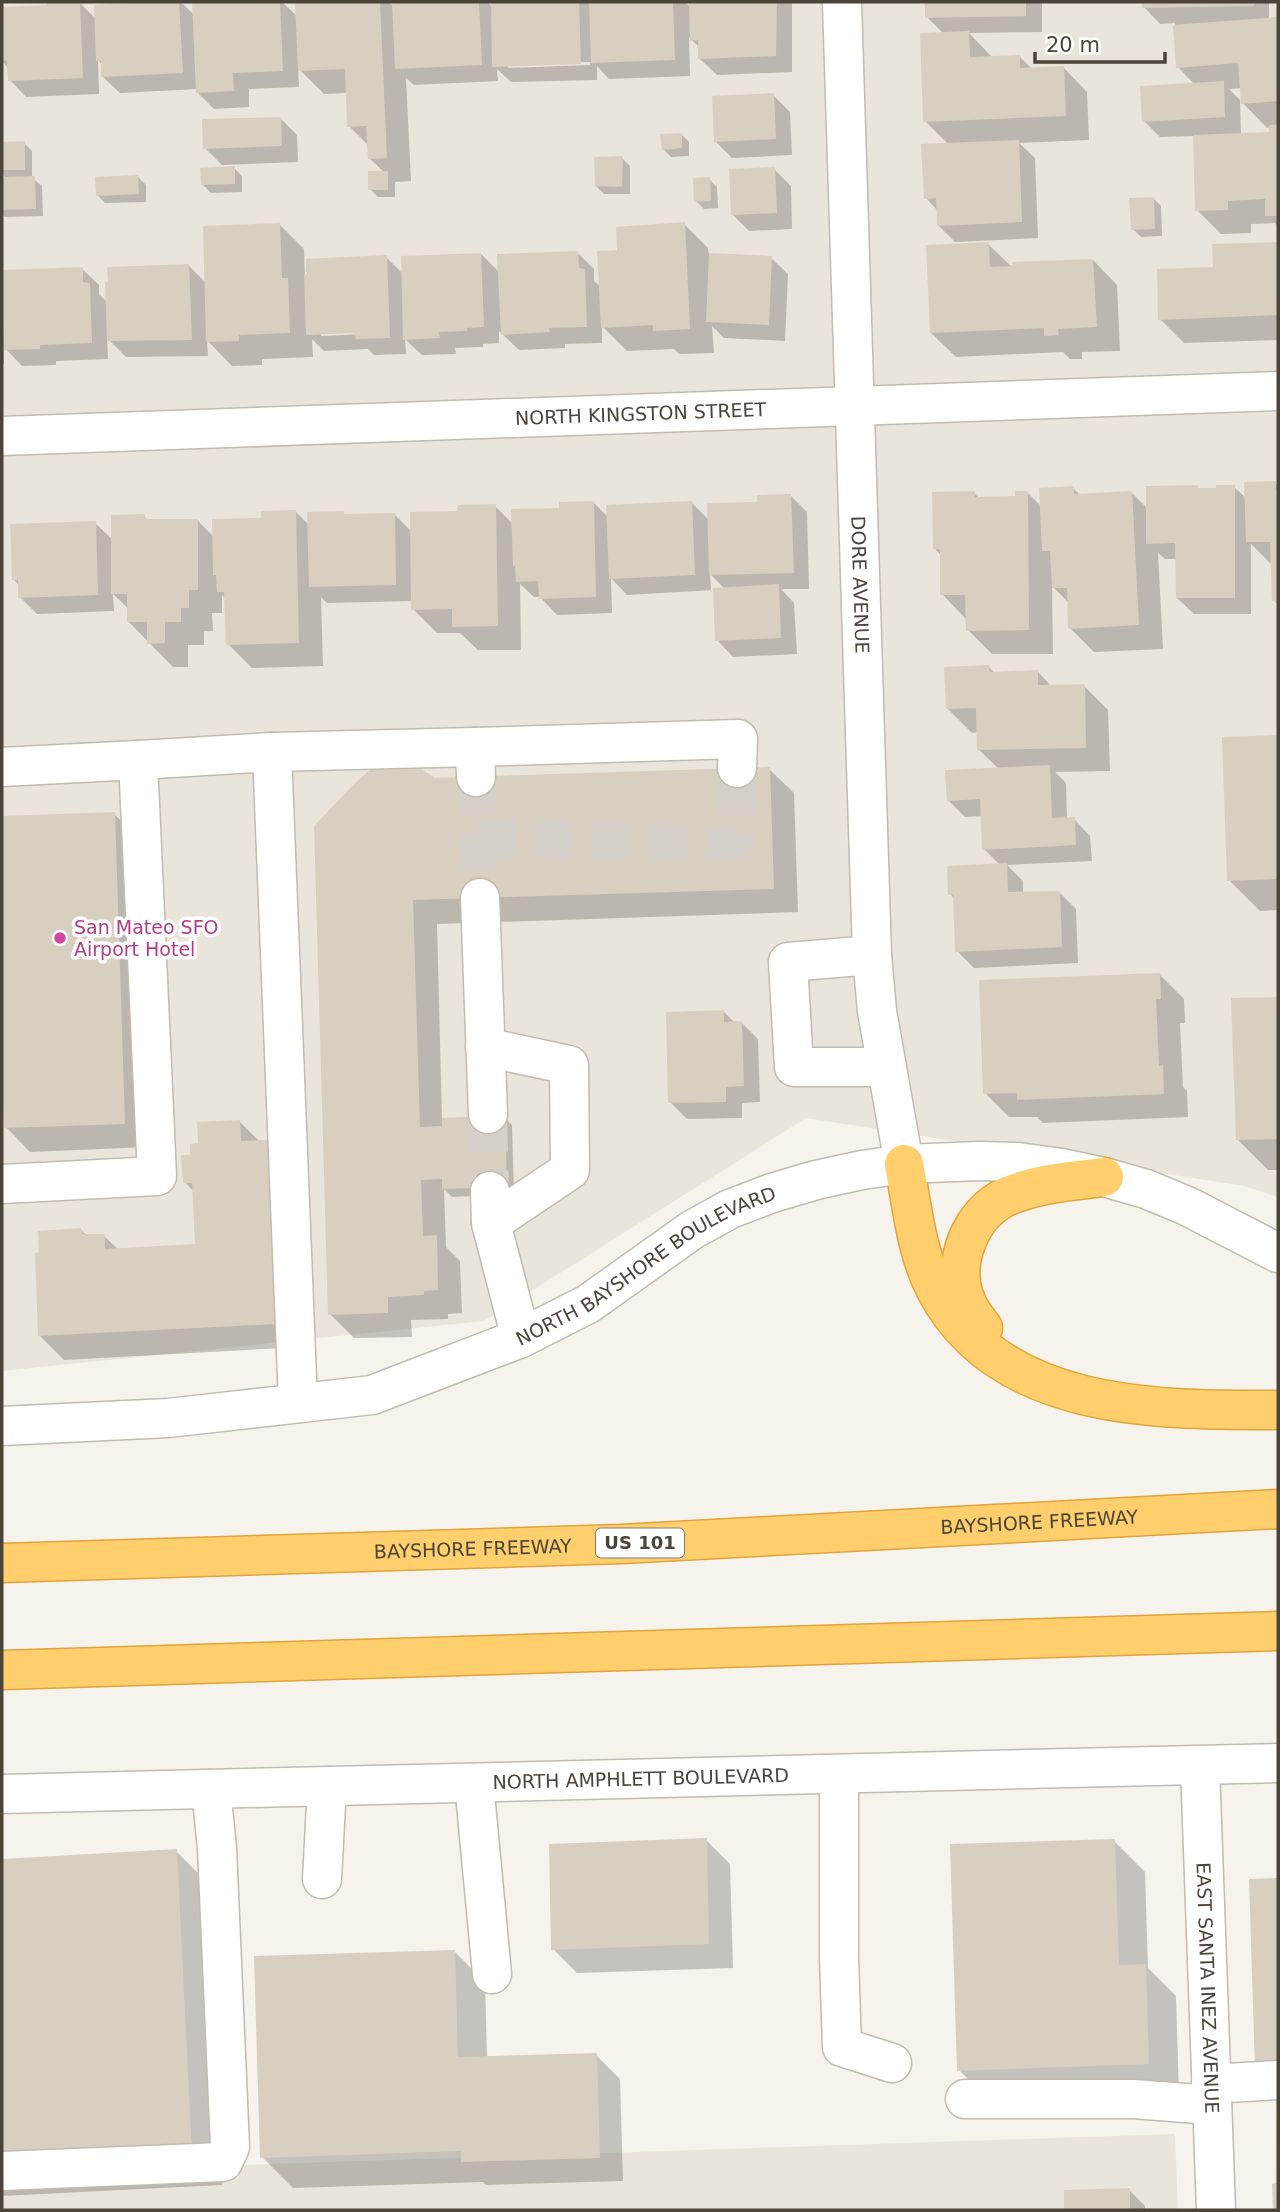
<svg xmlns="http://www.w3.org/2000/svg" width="1280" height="2212" font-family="'DejaVu Sans',sans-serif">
  <rect width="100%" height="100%" fill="#f6f3ec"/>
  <path fill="#eae5da" d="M2 2H1278V1197L1244 1186 806 1118 484 1321 2 1371Z
    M1175 2134 1178 2210H2V2173Z"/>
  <path fill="#f7ead8" d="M1278 1950V2210H1274Z"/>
  <path fill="#0003" fill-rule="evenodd" d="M79 2 96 19 147 4 146 2H181L194 15 193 3 282 2 298 17 297 2H389L394 7V2H488L492 7V2H685L691 8V2H792V72L717 75 700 59V48L689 37 690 76 609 79 597 66V80L511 82 497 69 498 81 414 85 406 78 411 181 395 182V197H378L370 189 384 172 369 158V146L349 126 347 93 324 94 298 68 299 87 249 89V107L214 109 198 93V89L120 93 103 77V65L98 60 99 94 26 97 10 80 9 69 2 61V9L49 7V3ZM590 62V65L508 68V64Z
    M927 2H1042V32L969 33 993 58 1020 57 1032 69 1063 67 1087 92 1089 140 1019 143 1035 158 1038 238 955 242 938 225V211L926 198 948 144 925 121 944 34 927 17Z
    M1144 2H1269V19L1278 18V227L1275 223 1251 224V233L1221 234 1197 210 1195 136 1160 137 1144 121 1195 85 1178 67 1175 23 1160 24 1144 7ZM1242 88 1243 103 1229 89ZM1240 100 1267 128 1270 127 1271 133 1241 135Z
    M773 95 790 112 792 155 732 158 716 142Z
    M280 118 297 135 298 162 222 165 205 148Z
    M681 134 689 142V156L671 157 663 149Z
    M2 143H24L32 151V178L42 186 43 216 5 217 2 214V178H6L2 174Z
    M622 158 630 166V194H604L596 186Z
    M234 168 242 176V192L211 193 203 185Z
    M774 169 791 186 792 229 749 231 733 215Z
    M138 177 146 185V202L105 203 97 195Z
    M709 179 717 187 718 208 704 209 696 201Z
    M1153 198 1161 206 1162 236 1141 237 1133 229Z
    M684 224 708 248 709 255 771 258 788 274 785 341 724 338 712 326 714 353 679 354 674 349 627 351 602 326V343L565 344V348L519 350 499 331V343L483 344V347L455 348 456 354 422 355 405 339 406 354 374 355 368 349 324 351 312 339 313 357 262 359V365L232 366 207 340 208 356 126 357 107 338 108 359 56 361V365L22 366 4 347V364H2V274L82 269 99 285V294L108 303 188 265 206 283 280 225 304 249 305 281 386 257 403 274 481 254 500 273 577 252 594 269V281L601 287 619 251ZM364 330V334L321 336V332Z
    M988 244 1014 269 1093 260 1117 285 1120 351 1082 352V359H1070L1063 352 956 357 931 333Z
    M1278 244V340L1184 343 1160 319 1215 269 1214 246Z
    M1275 483 1278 486V605L1274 600 1273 566 1251 544V614H1194L1177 598V559H1165L1158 553 1163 649 1094 652 1070 628 1069 603 1052 586 1053 654H992L968 630 966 619 942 594V556L934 548 974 493 979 498 1017 497 1028 493 1042 507 1073 488 1080 495 1132 493 1148 509 1197 487 1200 490 1234 487 1247 499Z
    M791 496 807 512 809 589H781L794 603 797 654 733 657 717 640 714 590 627 595 611 578 612 613 557 615 540 597H534L520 584 521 650H478L460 633H437L413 609V601L327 603 321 597 323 666 252 668 228 644 226 599 222 595V613H212L213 631H204V645H188V667H173L129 622V609L113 594 114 611 37 614 20 597V586L14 580 95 523 113 540 144 516 148 521 197 520 214 537 263 519 296 512 309 525 343 513 346 516 394 514 412 532 459 513 495 506 513 524 560 509 593 502 608 517 691 502 709 520ZM710 574 725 589 711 590Z
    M989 667 995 673 1038 672 1052 687 1084 686 1108 710 1110 771 1055 772 1066 783 1067 819H1074L1090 836 1092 861 1007 865 1023 881V894L1059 892 1076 909 1078 963 974 968 957 951 955 899 950 894 1000 865 984 849 983 816 965 817 948 800 999 769 978 749V732L972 733 947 708Z
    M1278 737V910L1260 911 1229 880 1224 739Z
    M769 769 794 793 798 912 437 924 442 1120 504 1117 512 1125 514 1194 452 1197 444 1189 446 1247 460 1261 462 1313 448 1314V1319L411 1320 412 1337 354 1338 330 1314 434 780Z
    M114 814 139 838 148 1147 30 1152 6 1127 4 1062 2 1060V817Z
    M1160 975 1184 999 1185 1023H1180L1183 1087 1187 1091 1188 1117 1043 1123 1037 1117H1009L985 1093Z
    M1278 998V1170H1268L1237 1139 1232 1000Z
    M724 1012 735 1023H742L758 1039 760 1102 742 1103V1118L687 1119 670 1102Z
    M239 1121 260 1142 268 1141 292 1166 301 1347 64 1360 40 1336 81 1230 87 1236H104L119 1250 197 1246 194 1192 185 1182 192 1156 199 1145Z
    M706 1840 730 1864 733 1968 577 1973 553 1949Z
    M1114 1841 1145 1872 1148 1968 1176 1996 1179 2095 990 2101 959 2070Z
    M176 1851 207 1882 222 2185 2 2196V1860Z
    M1278 1880V2091L1251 1881Z
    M454 1951 485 1982 487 2058 596 2055 620 2079 623 2181 486 2185 483 2182 293 2188 262 2157Z
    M1129 2190 1145 2206V2210H1066L1065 2192Z"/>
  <path fill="#d8cfc1" d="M47 2H80L83 78 8 81 7 60 2 61V7L47 5Z
    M145 2H179L183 73 101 77V61H96L94 5Z
    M192 2H280L283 71 233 73 234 91 196 93Z
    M295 2H380L387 158 368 159 366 126 347 127 345 69 298 71Z
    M392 2H479L482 65 395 69Z
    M491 2H579L581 64 492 67Z
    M589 2H673L675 60 591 63Z
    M689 2H777L776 56 698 59V40L690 41Z
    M925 2H1026V16L925 18Z
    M1142 2H1254V6L1142 8Z
    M1278 17V101L1241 104 1238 63 1176 68 1173 25Z
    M969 31 970 57 1020 55V68L1064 66 1066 116 923 122 920 33Z
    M1224 81 1225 117 1142 122 1140 86Z
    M774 93 776 139 714 142 712 96Z
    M281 117 282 146 203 149 202 119Z
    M1269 125H1278V216H1265V199L1228 201V210L1195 211 1193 135 1269 132Z
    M682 133V148L662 150 660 134Z
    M1019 140 1022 222 937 226 936 198 924 199 921 144Z
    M25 141V170H2V142Z
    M623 156 622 187 595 186 594 157Z
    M235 166V184L201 185 200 168Z
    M775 167 777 213 731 215 729 169Z
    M368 171H388V190H368Z
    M138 175 139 194 96 196 95 177Z
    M35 176 36 209 2 210V177Z
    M710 177 711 201 694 202 693 178Z
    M1154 197 1155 229 1131 230 1129 198Z
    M685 222 690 329 653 331V325L601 328 597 251 617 250 616 227Z
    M280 223 282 278H288L290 333 239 335V341L206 342 203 226Z
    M989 242 990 267 1012 266V262L1093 259 1097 327 1058 329 1059 335 1044 336V328L930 333 926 245Z
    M1278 242V315L1158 320 1157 269 1213 267 1212 244Z
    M578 251 579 268 585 269 587 327 549 328 550 332 501 335 497 254Z
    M481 253 484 327 467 328V331L439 332 440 338 403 340 401 256Z
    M709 253 772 256 769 325 706 322Z
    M387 255 390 338 356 339 355 333 306 335 304 274H306V259Z
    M189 264 192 340 107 341 105 282H108L107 267Z
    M83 267V282L90 283 92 343 40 345V349L4 350 2 270Z
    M1276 481V490H1278V601H1272L1270 542H1246L1244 482Z
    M1198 485V488H1216V485H1235V598H1176L1175 543 1146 544V486Z
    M1074 486V494L1132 491 1139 625 1068 629 1067 588H1052L1050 551H1042L1039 488Z
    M975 491V497L1015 496V491H1028L1029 630 966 631 965 595H940V549H933L932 492Z
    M791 494 794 573 709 575 707 503 757 502V495Z
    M594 501 596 597 539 599 538 581 516 582 515 566H513L511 509 559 508V502Z
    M692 501 695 575 609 579 606 505Z
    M496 504 498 626 452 627V609L411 610 410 512 457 511 458 505Z
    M296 510 299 643 226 645 224 592H217L216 575H213L212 519 261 518V511Z
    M344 511 343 514 395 513 396 585 309 587 307 512Z
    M145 514V519H198V590H189V608H181V622H165V643L147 644V622H127V594H111V515Z
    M96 521 98 595 18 598V580H12L10 524Z
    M779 584 781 638 715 641 713 588Z
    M989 665 990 672 1038 670V685L1085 684 1086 748 977 750 976 708 946 709 944 667Z
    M1278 735V879L1227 881 1222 737Z
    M1050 765 1052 818 1075 817 1076 845 982 850 980 799 947 801 945 770Z
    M770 767 774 889 413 900 420 1127 442 1126V1118L505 1115 507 1187 442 1189V1179L421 1180 423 1236 437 1235 438 1290 424 1291V1295L388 1297V1313L328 1315 314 826 357 781 370 770 421 769 435 778Z
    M115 812 125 1124 4 1128 2 1061V816Z
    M1007 863 1008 892 1060 891 1062 947 955 952 953 895H948L947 866Z
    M1160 973 1161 999H1156L1159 1066 1163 1065 1164 1094 1017 1100V1093L983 1094 979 980Z
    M1278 997V1139L1236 1140 1231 998Z
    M724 1010V1022L742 1021 744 1086 726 1087V1102L668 1103 666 1012Z
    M240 1120 241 1141 268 1140 278 1324 38 1336 35 1253 39 1252 38 1231 81 1228 82 1234H105V1249L195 1244 192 1183H183L181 1155H190V1144L198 1143 197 1122Z
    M707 1838 709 1944 551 1950 549 1844Z
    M1115 1839 1119 1965 1146 1964 1149 2064 957 2071 950 1844Z
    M177 1849 192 2155 2 2165V1859Z
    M1278 1878V2070H1255L1249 1879Z
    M455 1950 458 2057 597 2053 600 2158 461 2162V2151L260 2158 254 1956Z
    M1278 2183V2210H1273L1272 2184Z
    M1130 2188V2210H1064V2190Z"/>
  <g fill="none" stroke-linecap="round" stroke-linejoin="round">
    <path stroke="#d4d0c8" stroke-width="38" stroke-dasharray="38 19" stroke-linecap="butt" d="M476 777 480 898
      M478 839 736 842 737 768
      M488 1114 490 1191"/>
    <defs>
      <g id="minor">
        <path id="s1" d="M842 2 872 955 877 1011 904 1164"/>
        <path id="s2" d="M2 436 1278 391"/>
        <path d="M272 752 298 1403"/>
        <path d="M138 760 272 752 475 747"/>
        <path d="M2 767 138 760 157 1176 2 1184"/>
        <path d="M476 777 475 747 738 739 737 768"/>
        <path d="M480 898 488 1114"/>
        <path d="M872 955 788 962 794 1067H887"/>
        <path d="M485 1047 569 1065 570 1170 491 1223"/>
        <path d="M490 1191 491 1223 521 1338"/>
        <path id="s3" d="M2 1426 168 1418 372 1395 521 1338 588 1304 692 1230 730 1209 772 1193 816 1180 862 1170 904 1164 980 1161 1018 1162 1062 1168 1104 1177 1146 1189 1187 1206 1278 1253"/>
        <path id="s4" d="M1200 1766 1216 2210"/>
        <path d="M839 1774V1957L842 2047 892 2063"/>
        <path d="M474 1783 492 1974"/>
        <path id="s5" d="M2 1794 1278 1763"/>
        <path d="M322 1879 327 1786"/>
        <path d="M1211 2084 1278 2080"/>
        <path d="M965 2099H1133L1212 2105"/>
        <path d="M2 2171 223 2162 230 2147 217 1848 211 1789"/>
      </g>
      <g id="highway">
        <path d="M904 1164C912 1205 916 1251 935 1288 998 1412 1159 1410 1278 1410"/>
        <path d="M983 1328C977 1320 969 1310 966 1301 950 1263 971 1212 1008 1196 1038 1183 1072 1181 1104 1177"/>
        <path id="s6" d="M2 1563 621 1544 1278 1509"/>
        <path d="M2 1670 1278 1631"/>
      </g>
    </defs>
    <use href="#minor" stroke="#c2bbae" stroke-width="41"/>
    <use href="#highway" stroke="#e0a43c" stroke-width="41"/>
    <use href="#minor" stroke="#fff" stroke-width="38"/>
    <use href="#highway" stroke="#ffcf6e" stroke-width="38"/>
  </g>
  <circle fill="#d1479c" stroke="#fff" stroke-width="2.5" cx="60" cy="938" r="7"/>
  <g text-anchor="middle" stroke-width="7" stroke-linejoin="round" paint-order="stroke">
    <rect fill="#fff" stroke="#817c74" stroke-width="2" x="596" y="1528.5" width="88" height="29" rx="5"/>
    <g font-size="18" font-weight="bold" fill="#4b4439">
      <text x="640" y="1549">US 101</text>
    </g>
    <g font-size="19" fill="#4b4439" stroke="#fff">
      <text dy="7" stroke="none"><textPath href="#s2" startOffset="639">NORTH KINGSTON STREET</textPath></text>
      <text dy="7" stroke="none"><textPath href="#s1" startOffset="583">DORE AVENUE</textPath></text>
      <text dy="7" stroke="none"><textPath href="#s3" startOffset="676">NORTH BAYSHORE BOULEVARD</textPath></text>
      <text dy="7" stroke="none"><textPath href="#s6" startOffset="1038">BAYSHORE FREEWAY</textPath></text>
      <text dy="7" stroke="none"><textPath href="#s6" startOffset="471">BAYSHORE FREEWAY</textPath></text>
      <text dy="7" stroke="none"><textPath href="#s5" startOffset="639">NORTH AMPHLETT BOULEVARD</textPath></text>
      <text dy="7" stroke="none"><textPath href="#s4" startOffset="222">EAST SANTA INEZ AVENUE</textPath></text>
    </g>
    <g font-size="19" fill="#b23c85" stroke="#fff" text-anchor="start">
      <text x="74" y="934">San Mateo SFO<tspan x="74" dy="22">Airport Hotel</tspan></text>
    </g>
  </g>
  <rect width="1280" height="2212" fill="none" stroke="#4b4439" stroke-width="7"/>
  <path d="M1035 52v10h130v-10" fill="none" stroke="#4b4439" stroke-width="3.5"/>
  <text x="1046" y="52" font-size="21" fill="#4b4439" stroke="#ffffff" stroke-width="5" paint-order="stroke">20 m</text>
</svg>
